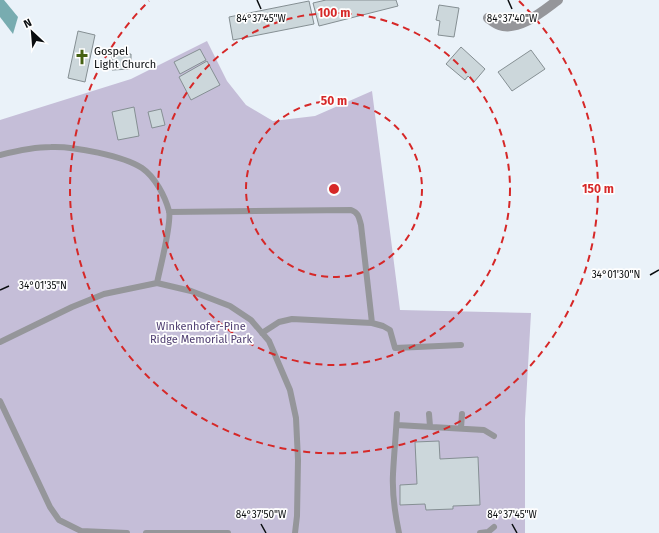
<svg xmlns="http://www.w3.org/2000/svg" width="659" height="533" font-family="'Fira Sans',sans-serif">
  <rect width="100%" height="100%" fill="#eaf2f9"/>
  <path fill="#c5bed8" d="M207 41 227 81 246 105 273 121 315 116 372 91 400 310 531 313 525 419V533H0V120L131 79Z"/>
  <path fill="#78acb0" d="M0 0H4L18 17 13 34 0 17Z"/>
  <path fill="#ccd7db" stroke="#858f93" d="M326 0H396L398 6 319 26 313 3Z
    M309 1 314 24 233 40 229 17Z
    M439 5 459 8 454 37 438 35 440 21 436 20Z
    M78 31 95 35 85 82 68 78Z
    M461 47 485 69 474 82 468 76 465 80 446 64Z
    M200 49 206 60 180 74 174 62Z
    M531 50 545 69 512 91 498 72Z
    M131 54V69L112 70V55Z
    M207 61 220 85 191 100 179 77Z
    M134 107 139 136 118 140 112 112Z
    M161 109 165 125 152 128 148 112Z
    M439 441 440 459 478 457 480 505 453 506V509L426 510 425 504 400 505V485L417 484 415 442Z"/>
  <g fill="none" stroke-linecap="round" stroke-linejoin="round">
    <path stroke="#95969a" stroke-width="6" d="M0 155C16 151 34 147 51 147 73 146 124 156 142 168 155 177 165 196 169 211 172 223 160 268 157 283
      M169 212 351 210C359 213 359 218 361 225L372 323
      M262 333 279 322 292 319 372 323 383 326 390 330 395 348 461 345
      M0 342 72 307 104 294 157 283 191 291 230 306 251 320 269 341 290 390 296 418 298 460 297 516 295 533
      M0 401 50 507 59 520 81 531 127 533
      M397 414C396 434 394 454 393 474 392 493 395 514 399 533
      M429 414 430 426
      M397 425 484 430 494 436
      M461 428 462 414
      M146 533H228
      M480 533 488 532 494 527"/>
    <path stroke="#95969a" stroke-width="10" d="M488 18C491 20 495 24 499 25 519 32 543 11 558 0"/>
  </g>
  <path fill="none" stroke="#0a0d0f" stroke-width="1.5" d="M257 0 261 9M508 0 512 9M650 275 659 270M0 290 9 286M261 524 266 533M512 524 517 533"/>
  <g fill="none" stroke="#d62828" stroke-width="2" stroke-dasharray="7 5">
    <circle cx="334" cy="189" r="88"/>
    <circle cx="334" cy="189" r="176"/>
    <path d="M519 1A264 264 0 1 1 149 1"/>
  </g>
  <defs>
    <symbol id="church-bare" viewBox="-9 -9 18 18"><path d="M-1.2-6h2.4v3.5h3.3v2.4h-3.3V6h-2.4V-.1h-3.3v-2.4h3.3Z" fill="#466214" stroke="#fefefe" stroke-width="2.5" paint-order="stroke"/></symbol>
  </defs>
  <g fill-rule="evenodd">
    <use href="#church-bare" x="71" y="46" width="22" height="22"/>
  </g>
  <g text-anchor="middle" stroke-width="3.5" stroke-linejoin="round" paint-order="stroke">
    <g font-size="11" fill="#0a0d0f" stroke="#fefefe" text-anchor="start">
      <text x="94" y="55">Gospel<tspan x="94" dy="13">Light Church</tspan></text>
    </g>
    <g font-size="11" fill="#4e3d70" stroke="#fefefe">
      <text x="201" y="330">Winkenhofer-Pine<tspan x="201" dy="13">Ridge Memorial Park</tspan></text>
    </g>
  </g>
  <g font-size="10" text-anchor="middle" fill="#0a0d0f" stroke="#fefefe" stroke-width="3.5" stroke-linejoin="round" paint-order="stroke">
    <text x="261" y="22">84°37'45"W</text>
    <text x="512" y="22">84°37'40"W</text>
    <text x="616" y="278">34°01'30"N</text>
    <text x="43" y="289">34°01'35"N</text>
    <text x="261" y="518">84°37'50"W</text>
    <text x="512" y="518">84°37'45"W</text>
  </g>
  <circle cx="334" cy="189" r="6" fill="#d62828" stroke="#fefefe" stroke-width="2"/>
  <g font-size="12" text-anchor="middle" font-weight="bold" fill="#d62828" stroke="#fefefe" stroke-width="3.5" stroke-linejoin="round" paint-order="stroke">
    <text x="334" y="17">100 m</text>
    <text x="334" y="105">50 m</text>
    <text x="598" y="193">150 m</text>
  </g>
  <g transform="translate(32 32) rotate(334)" stroke="#fefefe" stroke-width="3" paint-order="stroke">
  <path d="M0-3L7 15L0 10L-7 15Z" fill="#0a0d0f"/>
  <text y="-6" font-size="11" font-weight="bold" text-anchor="middle" fill="#0a0d0f">N</text>
  </g>
</svg>
